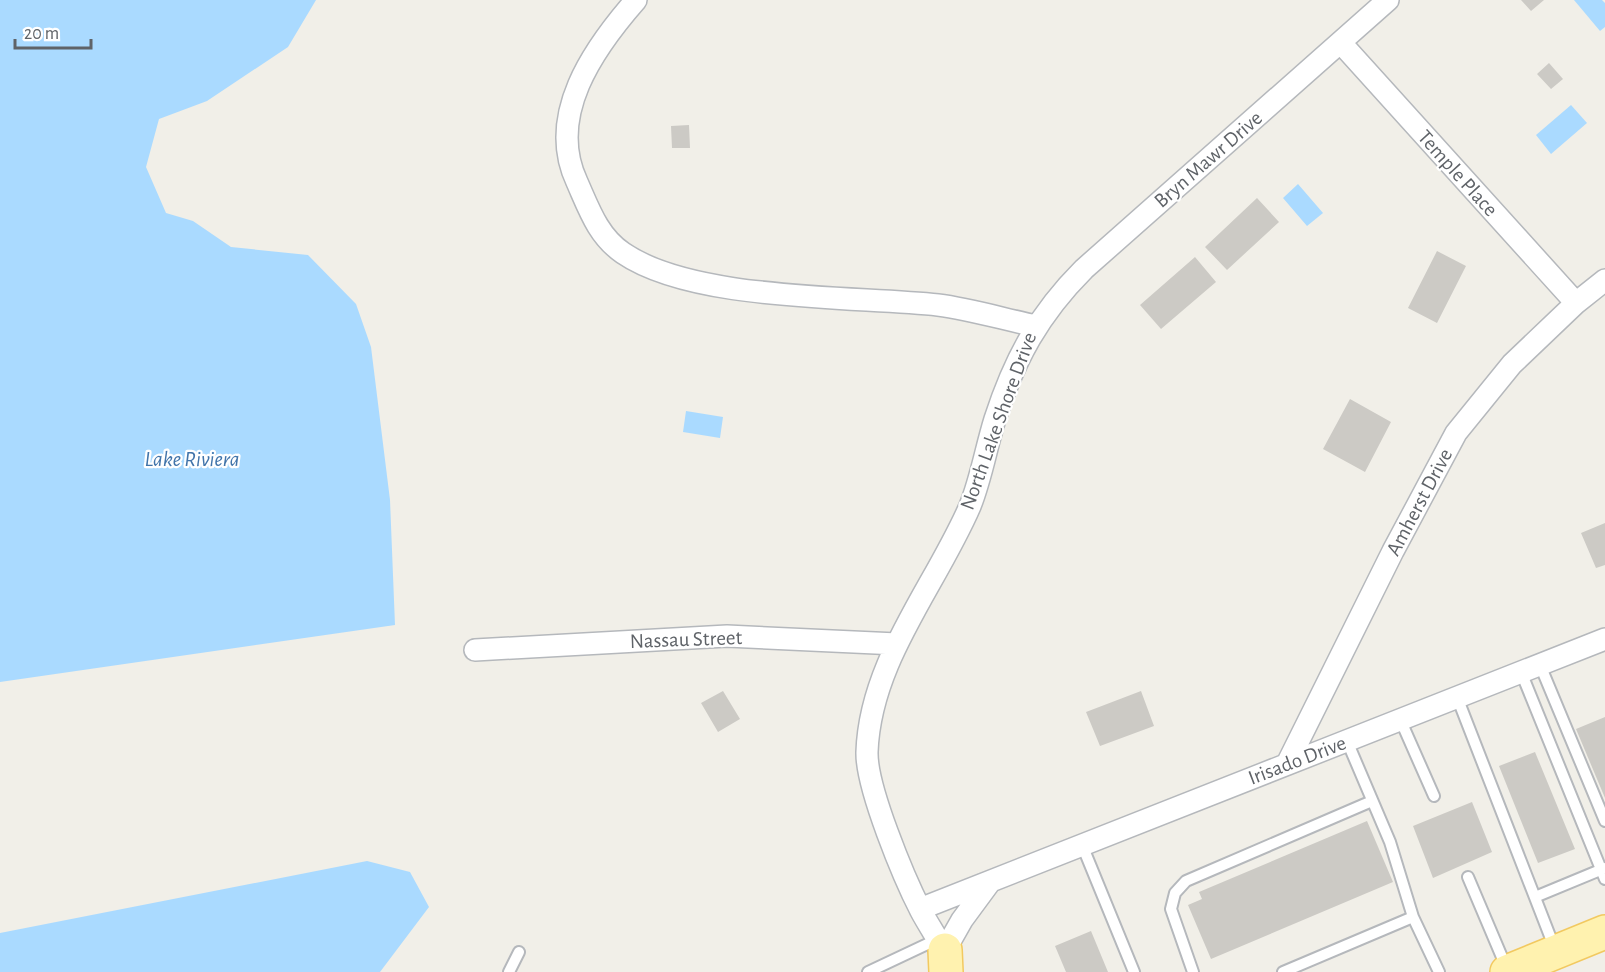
<svg xmlns="http://www.w3.org/2000/svg" width="1605" height="972" font-family="'Alegreya Sans',sans-serif">
  <rect width="100%" height="100%" fill="#f1efe8"/>
  <path fill="#aadaff" d="M0 0H316L288 47 207 101 159 119 146 167 166 213 193 221 231 247 308 255 356 304 371 347 390 500 395 625 0 682Z
    M1574 0H1602L1605 3V27L1600 31Z
    M1571 105 1587 123 1551 154 1536 135Z
    M1298 184 1323 213 1307 226 1283 198Z
    M686 411 723 417 720 438 683 432Z
    M367 861 410 872 429 907 380 972H0V933Z"/>
  <path fill="#cccac5" d="M1521 0H1544L1531 11Z
    M1549 63 1563 79 1551 89 1537 74Z
    M689 125 690 148H672L671 126Z
    M1257 198 1279 222 1227 270 1205 247Z
    M1437 251 1466 266 1437 323 1408 308Z
    M1195 257 1216 282 1161 329 1140 305Z
    M1350 399 1391 422 1365 472 1323 449Z
    M1605 523V565L1596 568 1581 533Z
    M723 691 740 719 718 732 701 703Z
    M1141 691 1154 726 1100 746 1086 712Z
    M1605 717V798L1576 729Z
    M1535 752 1575 849 1538 863 1499 766Z
    M1472 802 1492 852 1433 878 1413 826Z
    M1367 821 1393 882 1211 959 1188 905 1202 899 1199 892Z
    M1091 931 1108 972H1066L1055 946Z"/>
  <g fill="none" stroke-linecap="round" stroke-linejoin="round">
    <defs>
      <path id="service" d="M1540 665 1605 821
        M1521 672 1605 879
        M1457 697 1555 949
        M1400 719 1434 796
        M1347 741 1390 842 1413 917 1439 972
        M1082 845 1134 972
        M1468 877 1507 969
        M1535 897 1605 868
        M509 972 519 952
        M868 972 938 939
        M1193 972 1171 909 1175 893 1186 881 1372 801
        M1283 972 1413 917"/>
      <path id="minor" d="M636 0C593 49 546 116 577 182 589 209 598 236 623 253 693 301 852 296 938 305 970 309 1003 319 1036 326
        M1341 43 1576 303
        M475 650 727 636 897 644
        M1287 764 1393 551 1456 433 1512 364 1576 303 1605 280
        M920 909 1605 639
        M945 950 962 920 990 882
        M949 962C942 944 930 928 921 911 904 878 866 787 867 752 870 661 935 587 970 506 981 479 986 448 995 419 1015 358 1039 314 1084 269L1388 0"/>
      <path id="primary" d="M945 950 946 972
        M1507 972 1605 932"/>
    </defs>
    <use href="#service" stroke="#b5b8bc" stroke-width="14"/>
    <use href="#minor" stroke="#b5b8bc" stroke-width="24"/>
    <use href="#primary" stroke="#f2c960" stroke-width="36"/>
    <use href="#service" stroke="#fff" stroke-width="10"/>
    <use href="#minor" stroke="#fff" stroke-width="21"/>
    <use href="#primary" stroke="#fff2af" stroke-width="33"/>
  </g>
  <g text-anchor="middle" stroke-width="4.5" stroke-linejoin="round" paint-order="stroke">
    <g font-size="21" fill="#5f6368" stroke="#fff">
      <text transform="translate(1208 159) rotate(-41)" y="7">Bryn Mawr Drive</text>
      <text transform="translate(1458 173) rotate(48)" y="7">Temple Place</text>
      <text transform="translate(998 421) rotate(-70)" y="7">North Lake Shore Drive</text>
      <text transform="translate(1419 502) rotate(-62)" y="7">Amherst Drive</text>
      <text transform="translate(686 639) rotate(-2)" y="7">Nassau Street</text>
      <text transform="translate(1297 760) rotate(-21)" y="7">Irisado Drive</text>
    </g>
    <g font-size="22" font-style="italic" fill="#4174aa" stroke="#fff">
      <text x="192" y="466">Lake Riviera</text>
    </g>
  </g>
  <path d="M15 39v9h76v-9" fill="none" stroke="#5f6368" stroke-width="3"/>
  <text x="24" y="39" font-size="18" fill="#5f6368" stroke="#ffffff" stroke-width="4.5" paint-order="stroke">20 m</text>
</svg>
